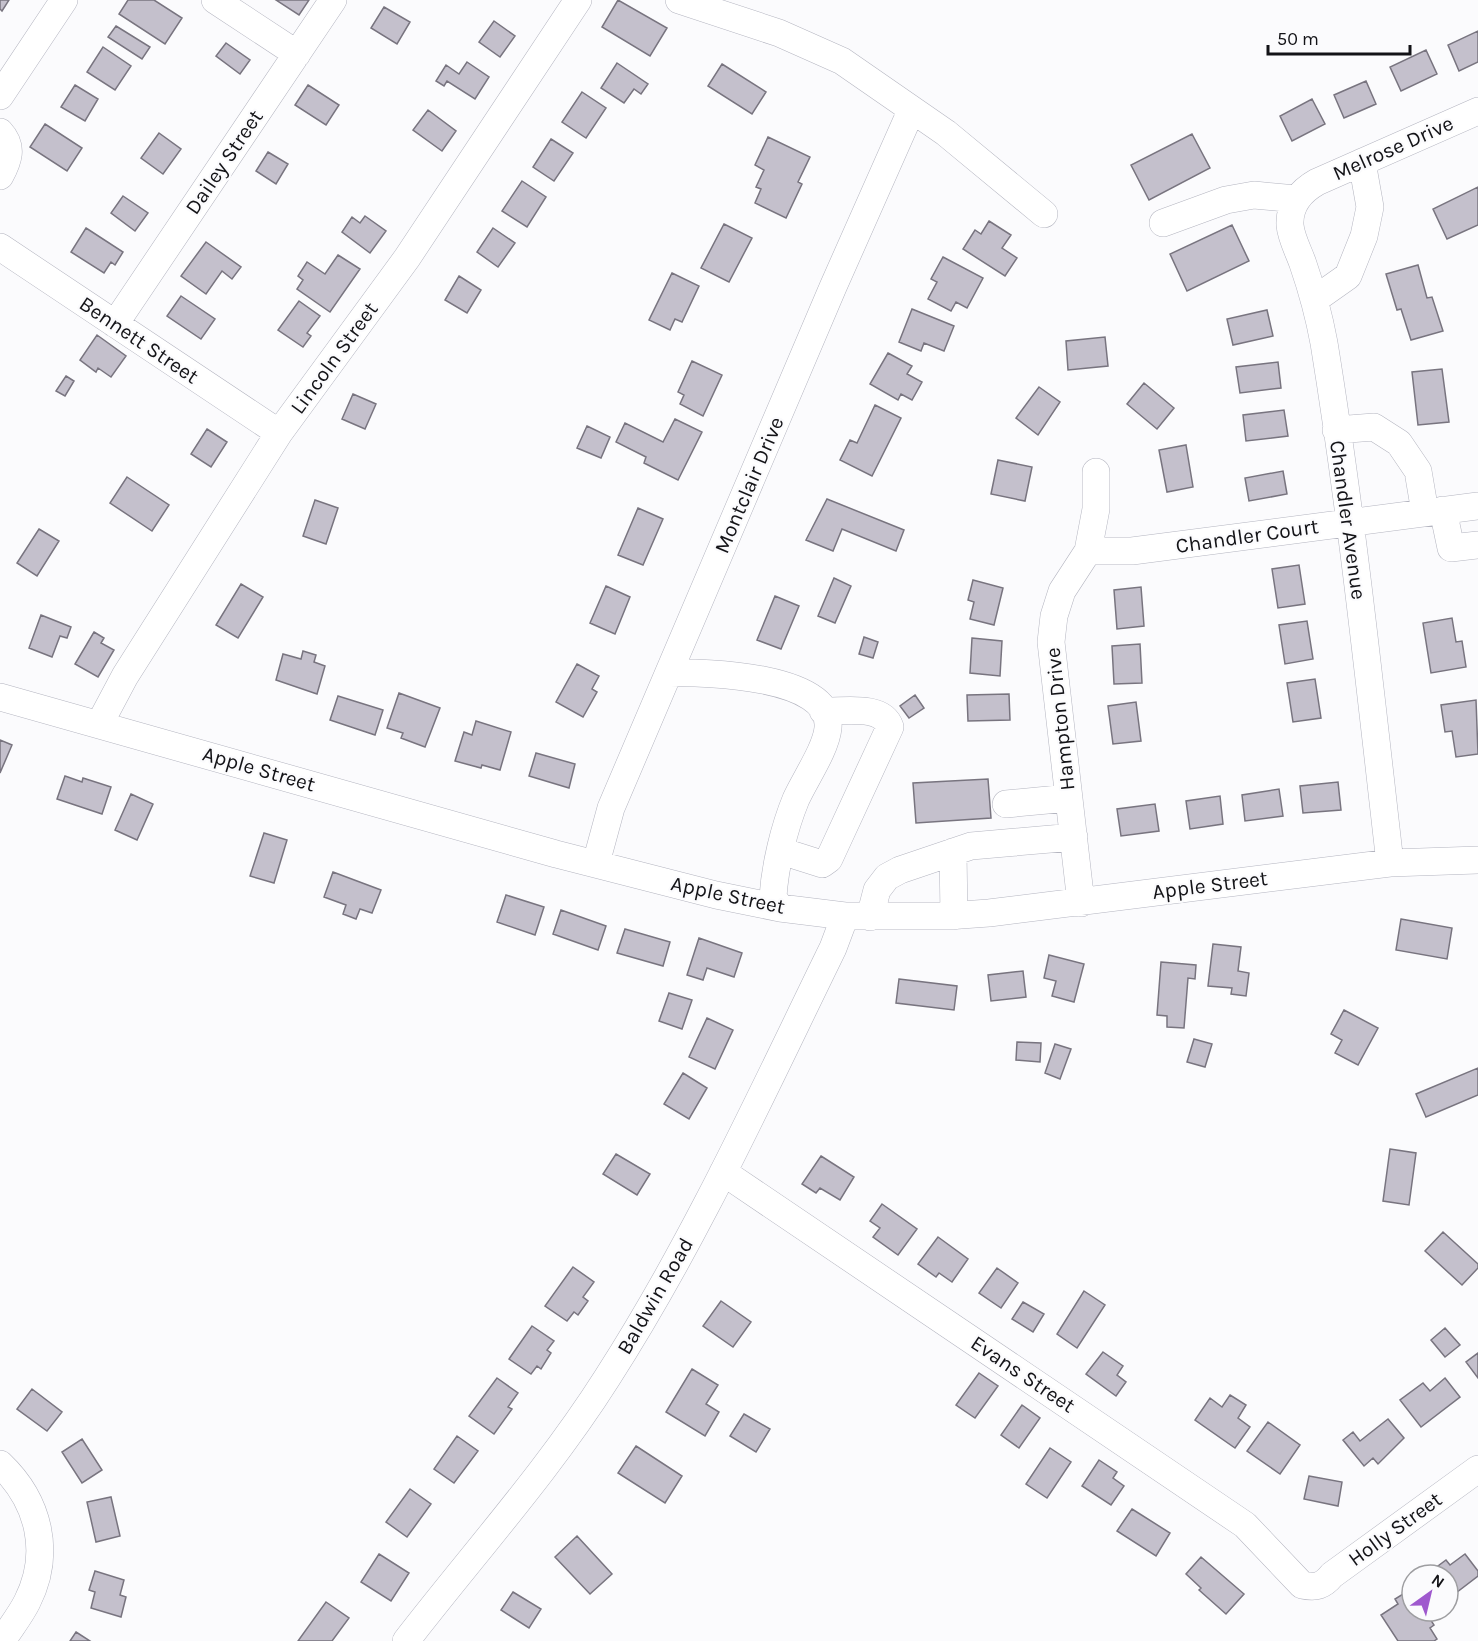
<svg xmlns="http://www.w3.org/2000/svg" width="1478" height="1641" font-family="Karla,sans-serif">
  <rect width="100%" height="100%" fill="#fbfbfd"/>
  <path fill="#c4c0cc" stroke="#78747f" stroke-width="1.5" d="M0 0H9L2 11 0 9Z
    M128 0H154L182 18 165 44 119 14Z
    M276 0H309L299 15Z
    M618 0 667 28 650 56 602 27Z
    M384 7 410 22 397 44 371 28Z
    M494 21 515 36 500 57 479 42Z
    M116 26 150 47 142 59 108 37Z
    M1478 31V62L1459 71 1448 45Z
    M226 43 250 60 240 74 216 56Z
    M103 47 131 66 115 90 87 72Z
    M1426 50 1437 74 1401 91 1390 67Z
    M467 62 489 77 475 99 447 81 444 86 436 81 446 65 459 74Z
    M617 63 648 84 641 94 634 89 624 103 601 88Z
    M722 64 766 92 752 114 708 86Z
    M1366 81 1376 104 1344 118 1334 95Z
    M75 85 98 99 85 121 61 107Z
    M308 85 339 105 326 125 295 105Z
    M582 92 606 108 586 138 562 122Z
    M1312 99 1325 124 1292 141 1280 116Z
    M428 110 456 131 442 151 413 130Z
    M45 124 82 148 67 171 30 147Z
    M159 133 181 149 163 174 141 158Z
    M1192 134 1210 168 1149 200 1131 165Z
    M768 137 810 157 798 182 802 184 786 218 755 203 761 189 756 187 764 170 755 165Z
    M551 139 573 153 554 181 533 167Z
    M268 152 288 164 276 184 256 171Z
    M522 181 546 197 527 227 502 211Z
    M1478 187V225L1447 239 1433 209Z
    M123 196 148 213 135 231 111 213Z
    M365 216 386 231 370 253 342 232 352 217 360 223Z
    M989 221 1011 235 1002 248 1017 258 1005 276 963 249 975 230 981 234Z
    M724 224 752 238 729 282 701 268Z
    M1232 225 1249 261 1187 291 1170 254Z
    M86 228 123 252 115 265 111 262 104 273 71 252Z
    M493 228 515 243 498 267 477 252Z
    M206 242 241 267 232 279 222 271 206 294 181 276Z
    M338 255 360 269 330 312 297 289 303 280 298 276 307 262 325 274Z
    M943 257 983 278 967 308 956 302 951 311 928 299 937 282 931 279Z
    M1418 265 1427 298 1432 297 1443 331 1411 340 1401 309 1397 310 1386 274Z
    M672 273 699 286 682 322 675 319 670 330 649 320Z
    M459 276 481 290 467 313 445 300Z
    M181 296 215 319 201 339 167 316Z
    M299 301 320 316 307 333 311 336 303 347 278 330Z
    M912 309 954 326 944 351 924 343 921 351 899 342Z
    M1267 310 1273 336 1233 345 1227 319Z
    M97 335 126 356 111 377 98 368 96 372 80 360Z
    M1105 337 1108 366 1068 370 1066 341Z
    M888 353 912 366 907 374 922 382 912 400 901 394 898 400 870 384Z
    M692 361 722 375 703 416 680 404 684 395 678 392Z
    M1278 362 1281 388 1240 393 1236 367Z
    M1442 369 1449 422 1418 425 1412 372Z
    M66 376 74 381 65 396 56 391Z
    M1144 383 1174 408 1157 429 1127 404Z
    M1039 387 1060 402 1038 435 1016 418Z
    M353 394 376 404 365 429 342 419Z
    M875 405 901 418 872 476 840 460 850 440 857 443Z
    M1284 410 1288 436 1246 441 1243 415Z
    M675 419 702 432 678 480 644 463 646 457 616 442 625 423 663 442Z
    M587 426 610 437 601 458 577 448Z
    M207 429 227 442 211 467 191 454Z
    M1186 445 1193 487 1167 492 1159 450Z
    M998 460 1032 467 1025 501 991 494Z
    M1283 471 1287 494 1249 501 1245 478Z
    M127 477 169 505 152 531 110 503Z
    M827 499 904 530 896 551 842 529 833 551 806 540Z
    M315 500 338 508 326 544 303 536Z
    M638 508 663 519 643 565 618 555Z
    M39 529 59 541 37 576 17 563Z
    M1299 565 1305 604 1278 608 1272 569Z
    M834 578 851 586 835 623 818 616Z
    M973 580 1003 588 994 625 970 619 974 602 968 600Z
    M241 584 263 597 238 638 216 625Z
    M606 586 630 597 615 634 590 623Z
    M1141 587 1144 626 1117 629 1114 590Z
    M775 596 799 606 781 649 757 640Z
    M41 615 71 627 67 638 60 636 52 657 29 648Z
    M1452 618 1456 642 1462 641 1466 667 1431 673 1423 623Z
    M1307 621 1313 659 1285 664 1279 625Z
    M94 632 104 638 101 643 114 650 98 677 75 664Z
    M864 637 878 642 873 658 859 654Z
    M972 638 1002 641 1000 676 970 673Z
    M1140 644 1142 683 1114 684 1112 646Z
    M303 651 316 655 314 662 325 666 317 694 276 680 283 654 301 659Z
    M577 664 599 676 592 689 597 692 583 717 556 702Z
    M1315 679 1321 718 1293 722 1287 683Z
    M399 693 440 708 425 747 401 738 403 733 387 728Z
    M1009 694 1010 720 968 721 967 695Z
    M915 695 924 708 909 718 900 706Z
    M338 696 383 710 375 735 330 720Z
    M1476 700 1478 754 1456 757 1452 731 1445 732 1441 705Z
    M1136 702 1141 741 1113 744 1108 706Z
    M476 721 511 732 500 770 482 765 481 768 455 761 464 732 472 735Z
    M0 740 12 745 0 773Z
    M536 753 575 764 569 788 529 776Z
    M65 776 82 782 83 778 111 787 102 814 57 799Z
    M988 779 991 818 916 823 913 783Z
    M1338 782 1341 810 1303 813 1300 786Z
    M1279 789 1283 816 1245 821 1242 795Z
    M131 794 153 804 137 840 115 830Z
    M1220 796 1223 824 1190 829 1186 801Z
    M1155 804 1159 831 1121 836 1117 809Z
    M264 833 287 840 274 883 250 876Z
    M333 872 381 890 372 913 360 909 356 919 343 914 346 905 324 897Z
    M506 895 544 907 535 935 497 922Z
    M561 910 606 926 598 950 553 934Z
    M1401 919 1452 928 1447 959 1396 950Z
    M625 929 670 942 663 966 617 953Z
    M699 938 742 953 734 977 707 968 703 980 687 975Z
    M1213 944 1241 947 1238 971 1249 973 1246 996 1231 994 1232 988 1208 986Z
    M1049 955 1084 964 1074 1002 1052 996 1056 981 1044 978Z
    M1161 962 1196 965 1195 979 1188 978 1184 1028 1167 1027V1016L1157 1015Z
    M1023 971 1026 997 991 1001 988 975Z
    M899 979 957 986 954 1010 896 1003Z
    M669 993 692 1000 682 1029 659 1021Z
    M1344 1010 1378 1028 1358 1065 1335 1053 1342 1040 1331 1034Z
    M707 1018 733 1030 715 1069 689 1057Z
    M1194 1039 1212 1044 1205 1067 1187 1062Z
    M1017 1042 1041 1043 1040 1062 1016 1060Z
    M1055 1044 1071 1049 1060 1079 1045 1073Z
    M1478 1068V1095L1426 1117 1416 1094Z
    M683 1073 707 1088 689 1119 664 1104Z
    M1390 1149 1416 1153 1409 1205 1383 1201Z
    M616 1154 650 1174 637 1195 603 1174Z
    M821 1156 854 1177 840 1200 820 1188 816 1193 802 1184Z
    M882 1204 917 1229 898 1255 873 1237 880 1228 870 1221Z
    M1443 1232 1478 1264V1268L1462 1285 1425 1251Z
    M938 1237 968 1259 952 1282 939 1273 936 1277 918 1264Z
    M573 1267 594 1282 583 1297 588 1301 578 1315 574 1312 567 1321 545 1306Z
    M997 1268 1018 1283 1001 1308 979 1293Z
    M1084 1291 1105 1305 1077 1348 1057 1334Z
    M721 1301 751 1322 733 1347 703 1326Z
    M1023 1302 1044 1314 1033 1332 1012 1319Z
    M532 1326 554 1341 547 1350 551 1353 541 1369 537 1366 531 1374 509 1359Z
    M1445 1328 1460 1345 1445 1357 1431 1340Z
    M1103 1352 1123 1366 1117 1375 1126 1382 1116 1396 1086 1374Z
    M1478 1353V1378L1466 1362Z
    M692 1369 718 1385 706 1404 719 1412 705 1436 666 1412Z
    M979 1373 998 1386 975 1418 956 1405Z
    M497 1378 518 1393 508 1407 512 1409 494 1434 469 1416Z
    M1445 1378 1460 1397 1421 1427 1400 1400 1423 1383 1430 1391Z
    M32 1389 62 1412 47 1431 17 1409Z
    M1230 1395 1246 1405 1238 1418 1250 1427 1235 1448 1195 1420 1210 1398 1222 1407Z
    M1022 1405 1040 1418 1019 1448 1001 1435Z
    M744 1414 770 1429 756 1452 730 1436Z
    M1388 1419 1404 1438 1378 1464 1373 1458 1364 1466 1343 1440 1353 1432 1360 1441Z
    M1268 1422 1300 1445 1280 1474 1247 1451Z
    M457 1436 478 1451 454 1483 434 1469Z
    M82 1439 102 1470 82 1483 62 1452Z
    M636 1446 682 1476 665 1503 618 1473Z
    M1050 1448 1071 1462 1047 1498 1026 1484Z
    M1099 1460 1117 1472 1113 1478 1124 1486 1111 1505 1082 1486Z
    M1309 1476 1342 1482 1338 1506 1304 1499Z
    M410 1489 431 1504 407 1537 386 1522Z
    M111 1497 120 1536 96 1542 87 1502Z
    M1132 1509 1170 1533 1156 1556 1117 1531Z
    M577 1536 612 1574 590 1594 555 1557Z
    M379 1554 409 1573 391 1601 361 1582Z
    M1465 1554 1478 1571V1576L1448 1599V1575H1432L1430 1572 1446 1560 1450 1565Z
    M1201 1557 1244 1594 1226 1614 1199 1590 1201 1588 1186 1574Z
    M95 1571 124 1580 120 1595 126 1597 121 1617 91 1608 95 1592 89 1590Z
    M1411 1589 1412 1611H1425L1434 1625 1430 1628 1437 1639 1434 1641H1398L1381 1615 1398 1604 1395 1599Z
    M513 1592 541 1609 529 1628 501 1610Z
    M326 1602 349 1618 332 1641H298Z
    M76 1632 90 1641H70Z"/>
  <g fill="none" stroke-linecap="round" stroke-linejoin="round">
    <defs>
      <path id="minor" d="M215 0 297 54
        M679 0 779 33 842 61 946 133 1044 214
        M0 96 64 0
        M0 132C14 147 8 161 0 176
        M1163 223 1226 200 1254 195 1296 199
        M0 247 279 433
        M1314 300 1348 276 1364 236 1370 207 1362 162
        M115 324 333 0
        M1336 430 1374 427 1399 443 1418 471 1425 512
        M1443 510 1451 548 1478 545
        M1088 551H1132L1478 506
        M670 673C705 672 833 675 828 728 826 749 805 779 796 799 784 828 775 866 773 897L780 908
        M0 697 556 854 716 895 780 908 845 916H947L989 913 1390 863 1478 860
        M100 723 125 676 279 433 407 258 578 0
        M1006 804 1069 798
        M781 851 822 864 829 859 890 727C882 704 844 712 823 711
        M953 852 954 916
        M596 863 611 808 833 287 911 111
        M1390 863C1370 689 1352 515 1324 343 1319 316 1312 290 1303 264 1299 252 1291 238 1290 225 1289 205 1301 191 1317 182L1478 111
        M1081 903 1051 642 1054 616 1062 591 1088 551 1096 509V472
        M870 917 877 890 887 877 900 870 971 846 1074 837
        M723 1172 1245 1525 1302 1585C1316 1588 1323 1586 1332 1575L1478 1469
        M0 1464C39 1501 52 1553 27 1602 20 1616 10 1628 2 1641
        M406 1641C474 1553 548 1471 607 1378 695 1241 762 1093 833 948L845 916"/>
    </defs>
    <use href="#minor" stroke="#b4b5c0" stroke-width="28"/>
    <use href="#minor" stroke="#fff" stroke-width="27"/>
  </g>
  <g text-anchor="middle" stroke-width="4.5" stroke-linejoin="round" paint-order="stroke">
    <g font-size="21" fill="#131317" stroke="#fbfbfd">
      <text transform="translate(1393 148) rotate(-24)" y="7">Melrose Drive</text>
      <text transform="translate(224 162) rotate(-56)" y="7">Dailey Street</text>
      <text transform="translate(139 340) rotate(34)" y="7">Bennett Street</text>
      <text transform="translate(334 358) rotate(-54)" y="7">Lincoln Street</text>
      <text transform="translate(749 485) rotate(-67)" y="7">Montclair Drive</text>
      <text transform="translate(1348 520) rotate(82)" y="7">Chandler Avenue</text>
      <text transform="translate(1247 536) rotate(-8)" y="7">Chandler Court</text>
      <text transform="translate(1060 719) rotate(-96)" y="7">Hampton Drive</text>
      <text transform="translate(259 769) rotate(16)" y="7">Apple Street</text>
      <text transform="translate(1210 885) rotate(-7)" y="7">Apple Street</text>
      <text transform="translate(728 895) rotate(12)" y="7">Apple Street</text>
      <text transform="translate(655 1296) rotate(-60)" y="7">Baldwin Road</text>
      <text transform="translate(1023 1374) rotate(34)" y="7">Evans Street</text>
      <text transform="translate(1395 1529) rotate(-36)" y="7">Holly Street</text>
    </g>
  </g>
  <g transform="translate(1430 1593) rotate(34)"><circle r="28" fill="#fbfbfd" stroke="#9e9ea1" stroke-width="1.5"/>
  <path d="M0-4.5L10 22L0 15L-10 22Z" fill="#9f59ce"/>
  <text y="-9" font-size="16" font-weight="bold" text-anchor="middle" fill="#131317">N</text>
  </g>
  <path d="M1268 45v9h142v-9" fill="none" stroke="#131317" stroke-width="3"/>
  <text x="1277" y="45" font-size="18" fill="#131317" stroke="#fbfbfd" stroke-width="4.5" paint-order="stroke">50 m</text>
</svg>
